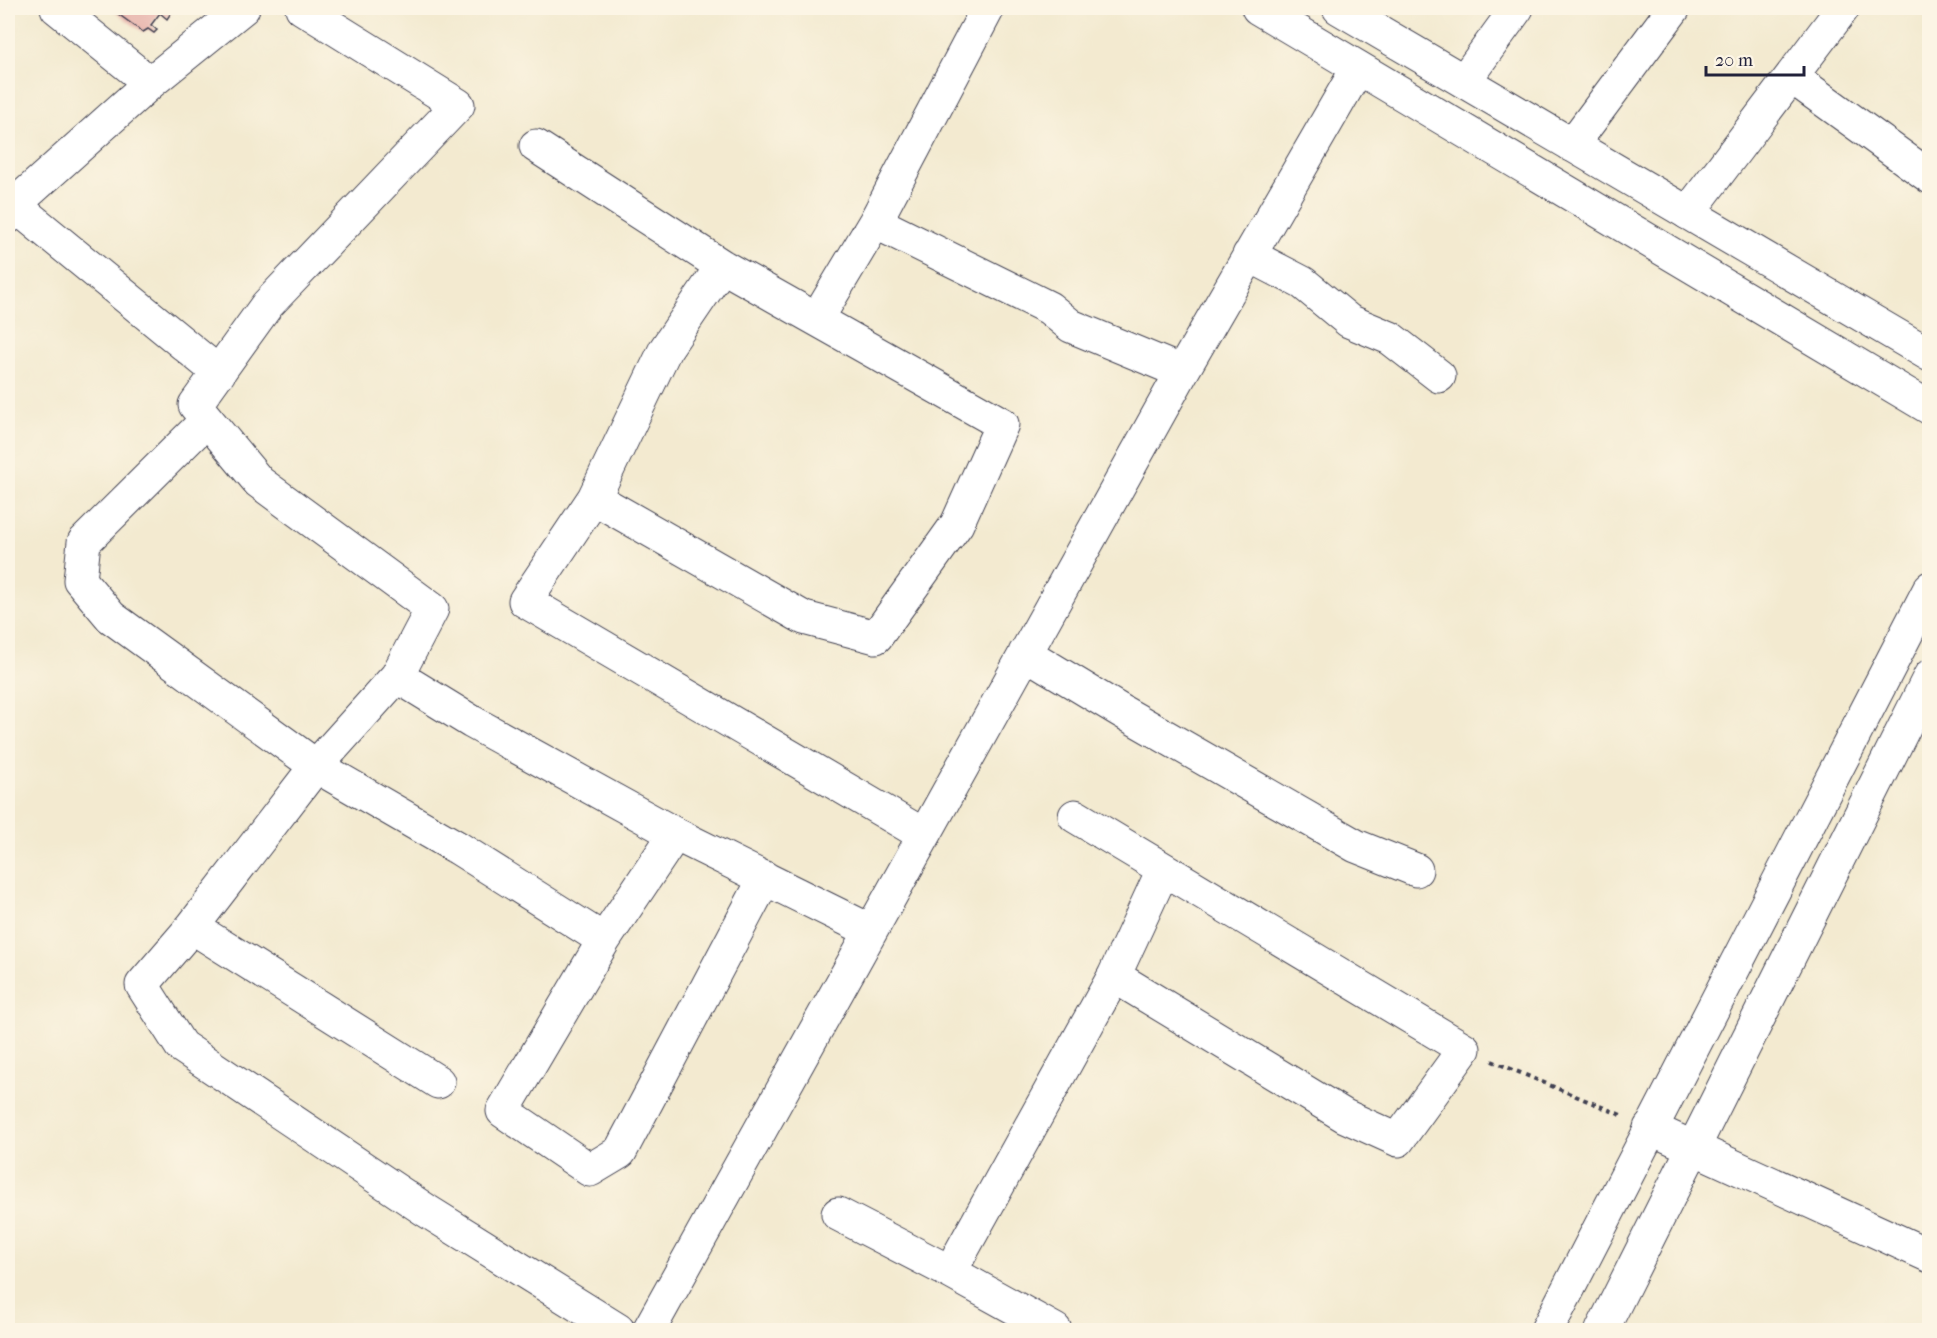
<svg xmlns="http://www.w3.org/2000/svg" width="1937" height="1338" font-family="'IM FELL French Canon',serif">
  <rect width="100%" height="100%" fill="#fcf5e5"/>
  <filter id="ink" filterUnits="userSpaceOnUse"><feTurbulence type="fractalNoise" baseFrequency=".0167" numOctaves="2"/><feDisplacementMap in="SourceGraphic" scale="12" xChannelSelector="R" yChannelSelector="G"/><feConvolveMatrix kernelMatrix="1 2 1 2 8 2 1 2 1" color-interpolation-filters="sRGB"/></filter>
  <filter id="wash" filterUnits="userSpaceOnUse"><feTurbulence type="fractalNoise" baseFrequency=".008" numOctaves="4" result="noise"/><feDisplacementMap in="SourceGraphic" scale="24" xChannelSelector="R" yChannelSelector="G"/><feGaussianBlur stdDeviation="1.35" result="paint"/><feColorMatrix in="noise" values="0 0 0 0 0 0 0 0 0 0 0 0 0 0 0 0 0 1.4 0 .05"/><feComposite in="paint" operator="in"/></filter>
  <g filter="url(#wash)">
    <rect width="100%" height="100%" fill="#f3ead0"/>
    <g id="blocks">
      <path fill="#e2a19c" d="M117 8H164L171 13 167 19 160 13 151 25 157 30 154 33 148 29 143 32 114 11Z"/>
    </g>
  </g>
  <g filter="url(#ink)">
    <use href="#blocks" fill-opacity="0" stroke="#414051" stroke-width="1.5"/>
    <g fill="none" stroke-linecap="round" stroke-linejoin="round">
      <defs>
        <path id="street" d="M57 8 150 83
          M302 8 458 105 267 305 195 405 259 482 432 609 397 676 316 766 192 927 142 985 181 1046 427 1211 618 1330
          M1792 77 1930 177
          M1464 81 1517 8
          M1572 145 1674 8
          M536 146 722 266 1002 424 957 524 876 637 804 618 594 498
          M8 200 219 373
          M1688 213 1843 8
          M8 217 14 205 150 83 243 8
          M875 222 1049 308 1071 326 1182 372
          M1249 255 1303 283 1349 321 1390 338 1439 376
          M722 266 665 350 594 498 525 601 924 835
          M817 319 875 222 988 8
          M207 420 84 542 80 580 111 617 316 766 458 848 604 940
          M1025 653 1121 711 1356 846 1416 870
          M397 676 472 722 675 834 871 931
          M1075 816 1464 1049 1398 1140 1345 1116 1114 976
          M675 834 604 940 503 1111 590 1170 620 1152 765 878
          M192 927 438 1082
          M1650 1128 1930 1256
          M838 1214 950 1272 1055 1330
          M950 1272 1114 976 1163 870
          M649 1330 1182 372 1358 68"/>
        <path id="secondary" d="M1258 8 1930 408
          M1339 8 1930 355
          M1547 1330 1930 588
          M1602 1330 1930 676"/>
      </defs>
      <use href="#street" stroke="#414051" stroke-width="35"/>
      <use href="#secondary" stroke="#414051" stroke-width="35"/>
      <path stroke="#414051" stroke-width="4" stroke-dasharray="4.5 4.5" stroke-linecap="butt" d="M1492 1061 1621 1115"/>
      <use href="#street" stroke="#fff" stroke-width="33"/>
      <use href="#secondary" stroke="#fff" stroke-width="33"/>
    </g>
  </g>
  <rect width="1937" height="1338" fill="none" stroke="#fcf5e5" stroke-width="30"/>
  <path d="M1706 66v9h98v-9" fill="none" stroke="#22223b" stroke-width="3"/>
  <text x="1715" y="66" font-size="18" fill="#22223b" stroke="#fcf5e5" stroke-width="4.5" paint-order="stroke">20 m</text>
</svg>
